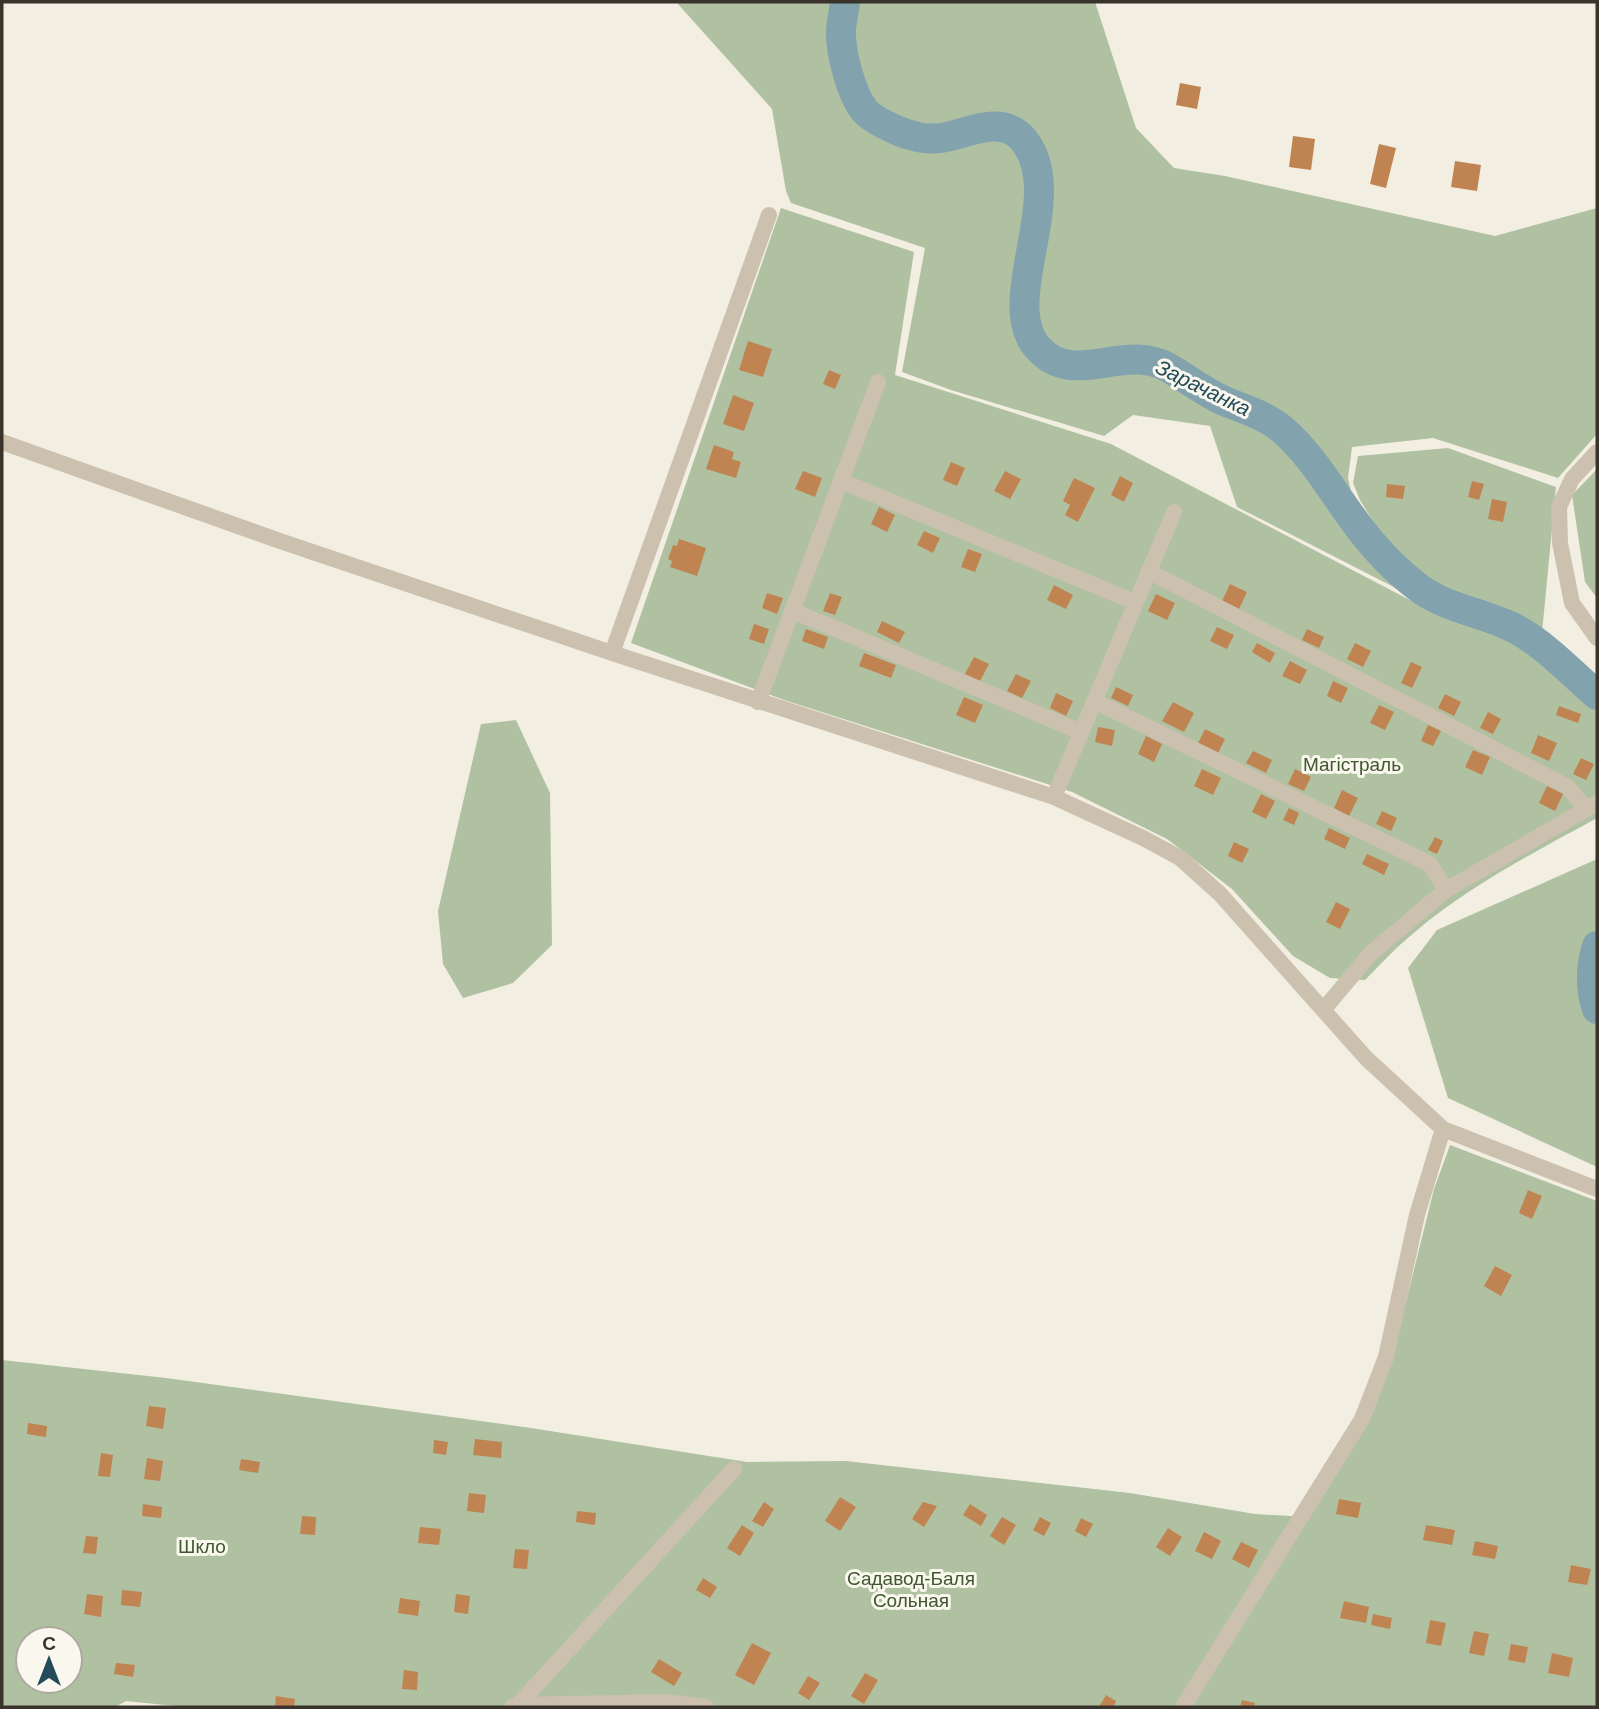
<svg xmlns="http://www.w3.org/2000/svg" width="1599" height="1709" font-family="Arial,sans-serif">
  <rect width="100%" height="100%" fill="#f3eee2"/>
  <path fill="#b0c1a2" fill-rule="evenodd" d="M680 2H1095L1136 128 1174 168 1225 176 1495 236 1597 208V434L1558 478 1433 438 1352 447 1348 478 1353 500 1387 551 1423 585 1425 603 1237 507 1210 426 1133 415 1104 436 951 390 902 372 925 248 791 203 786 191 772 109 678 4Z
    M781 208 914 252 895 375 1111 444 1427 609 1426 584 1389 548 1360 500 1353 483 1358 456 1448 448 1556 487 1542 633 1591 679 1597 683V818C1535 852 1469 886 1415 932 1397 946 1381 964 1365 980L1330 978 1293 956 1232 889 1167 839 1072 792 784 700 631 643Z
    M1597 469V598L1585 582 1572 495Z
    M516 720 550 793 552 945 513 983 463 998 443 964 438 911 481 724Z
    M1597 859V1167L1448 1098 1408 968 1437 930Z
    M1450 1145 1597 1201V1707H185L126 1701 115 1707H2V1360L166 1378 531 1428 747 1462 846 1461 1130 1493 1255 1514 1308 1517 1394 1350 1434 1189ZM28 1639H70V1681H28Z"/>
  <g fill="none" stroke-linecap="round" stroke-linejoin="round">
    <path stroke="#82a3ae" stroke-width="30" d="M845 2C844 13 840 26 841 37 842 57 852 96 865 111 873 120 889 127 901 132 914 137 927 140 941 138 967 134 999 115 1021 137 1072 192 994 302 1039 349 1075 388 1124 342 1169 368 1186 378 1202 390 1220 399 1242 409 1265 414 1284 431 1322 465 1342 511 1376 548 1388 562 1401 574 1415 585 1443 608 1482 612 1514 628 1546 645 1570 672 1597 695
      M1597 946C1591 966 1590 989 1597 1009"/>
  </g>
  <path fill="#c08352" d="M1180 83 1201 87 1197 109 1176 105Z
    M1293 136 1315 139 1311 170 1289 167Z
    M1379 144 1396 148 1386 188 1370 184Z
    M1455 161 1481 165 1477 191 1451 187Z
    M748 341 772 349 763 377 739 370Z
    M829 370 841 375 835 389 823 384Z
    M733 395 754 403 744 431 723 424Z
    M714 445 734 452 732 459 741 462 736 478 706 469Z
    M951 462 965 468 957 486 943 480Z
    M803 471 822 478 815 497 795 489Z
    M1005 471 1021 479 1010 499 994 491Z
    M1120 476 1133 483 1124 502 1111 495Z
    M1074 478 1095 488 1078 522 1065 515 1070 505 1063 501Z
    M1472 481 1484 484 1479 500 1468 497Z
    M1387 484 1405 486 1403 499 1386 497Z
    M1492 499 1507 502 1503 522 1488 519Z
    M879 507 895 515 887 532 871 524Z
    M924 531 940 538 933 553 917 545Z
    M679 539 706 548 697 576 670 567 672 561 668 559 673 545 677 546Z
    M968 549 982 554 975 572 961 567Z
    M1230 584 1247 592 1239 609 1222 601Z
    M1054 585 1073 595 1066 609 1047 600Z
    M767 593 783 598 777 614 762 608Z
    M830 593 842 597 835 615 823 611Z
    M1156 594 1175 603 1167 620 1148 611Z
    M882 621 905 632 899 643 877 632Z
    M754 624 769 629 764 644 749 639Z
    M1217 627 1234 635 1227 649 1210 641Z
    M806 629 828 637 824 649 802 641Z
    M1307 629 1324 637 1319 648 1302 640Z
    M1257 643 1275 653 1270 663 1252 652Z
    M1355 643 1371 651 1363 667 1347 659Z
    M864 653 896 665 891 678 859 666Z
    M974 657 989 664 980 681 965 674Z
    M1290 661 1307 670 1300 684 1282 676Z
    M1411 662 1422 667 1412 688 1401 683Z
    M1016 674 1031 681 1022 698 1007 691Z
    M1333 681 1348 688 1341 703 1327 696Z
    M1116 687 1133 695 1128 706 1111 698Z
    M1056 693 1073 701 1066 716 1050 708Z
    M1445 694 1461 702 1454 716 1438 708Z
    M964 697 983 705 975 723 956 715Z
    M1173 702 1194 713 1184 732 1162 721Z
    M1379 705 1394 712 1385 730 1370 723Z
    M1559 706 1581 714 1578 723 1556 715Z
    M1488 712 1501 719 1493 734 1480 728Z
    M1428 725 1441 731 1433 746 1421 741Z
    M1098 727 1115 730 1112 746 1095 742Z
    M1205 729 1225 739 1218 753 1198 743Z
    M1538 735 1557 743 1549 761 1531 753Z
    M1146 736 1162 744 1154 762 1138 754Z
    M1473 750 1490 757 1482 775 1465 767Z
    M1253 751 1272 760 1266 773 1246 763Z
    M1581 758 1594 764 1586 780 1573 774Z
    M1202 769 1221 778 1213 795 1194 786Z
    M1295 769 1311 777 1304 791 1288 784Z
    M1547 786 1563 794 1555 811 1539 803Z
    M1342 790 1358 798 1349 816 1334 808Z
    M1261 794 1275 801 1266 819 1252 812Z
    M1289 808 1299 813 1294 825 1283 820Z
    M1382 811 1397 818 1391 831 1376 824Z
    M1329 828 1350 838 1345 849 1324 839Z
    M1435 837 1443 841 1437 854 1428 850Z
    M1234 842 1249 849 1242 863 1228 856Z
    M1367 854 1389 864 1384 875 1362 864Z
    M1336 902 1350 909 1340 929 1326 922Z
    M1528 1190 1542 1196 1532 1219 1519 1213Z
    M1495 1266 1512 1275 1501 1296 1484 1286Z
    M149 1406 166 1408 163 1429 146 1426Z
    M28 1423 47 1426 46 1437 27 1434Z
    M475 1439 502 1442 501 1458 473 1455Z
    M434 1440 448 1442 446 1455 433 1453Z
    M101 1453 113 1455 110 1477 98 1476Z
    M147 1458 163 1461 160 1481 144 1479Z
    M241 1459 260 1462 258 1473 239 1470Z
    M469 1493 486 1495 484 1513 467 1511Z
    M840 1497 856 1507 840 1531 825 1521Z
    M1339 1499 1361 1503 1358 1518 1336 1514Z
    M764 1502 774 1509 763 1527 752 1521Z
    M923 1502 937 1506 924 1527 912 1519Z
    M143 1504 162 1507 161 1518 142 1516Z
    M970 1504 987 1515 981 1526 963 1515Z
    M577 1511 596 1513 595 1525 576 1522Z
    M302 1516 316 1517 315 1535 300 1534Z
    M1002 1517 1016 1525 1004 1545 990 1536Z
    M1040 1517 1051 1523 1044 1536 1033 1530Z
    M1081 1518 1093 1524 1086 1537 1075 1531Z
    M742 1525 754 1533 740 1556 727 1548Z
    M1426 1525 1455 1530 1452 1545 1423 1540Z
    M420 1527 441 1529 439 1545 418 1543Z
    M1168 1528 1182 1537 1170 1556 1156 1547Z
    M1204 1532 1221 1541 1212 1559 1195 1551Z
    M86 1536 98 1537 96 1554 83 1553Z
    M1475 1541 1498 1546 1495 1559 1472 1555Z
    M1241 1542 1258 1550 1249 1568 1232 1559Z
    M515 1549 529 1550 527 1569 513 1568Z
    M1571 1565 1591 1569 1587 1585 1568 1582Z
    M703 1578 717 1587 710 1598 696 1590Z
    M122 1590 142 1592 140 1607 121 1605Z
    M87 1594 103 1596 101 1617 84 1614Z
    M456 1594 470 1596 468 1614 454 1612Z
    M400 1598 420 1601 418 1616 398 1613Z
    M1344 1601 1369 1607 1366 1623 1340 1618Z
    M1373 1614 1392 1618 1390 1629 1371 1625Z
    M1430 1620 1446 1623 1441 1646 1426 1643Z
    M1474 1631 1489 1634 1484 1656 1469 1653Z
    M752 1643 771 1653 754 1685 735 1675Z
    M1511 1644 1528 1647 1525 1663 1508 1660Z
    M1552 1653 1573 1658 1569 1677 1548 1673Z
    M659 1659 682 1673 674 1686 651 1672Z
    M116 1663 135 1665 133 1677 114 1674Z
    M404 1670 418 1672 417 1690 402 1689Z
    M865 1673 878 1680 864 1704 851 1696Z
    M808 1676 820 1683 809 1700 798 1693Z
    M1106 1695 1116 1701 1113 1707H1099Z
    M276 1696 295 1699 294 1707H275Z
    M1242 1700 1255 1703 1254 1707H1240Z"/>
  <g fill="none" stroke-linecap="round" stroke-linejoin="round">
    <path stroke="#cbc1ae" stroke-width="16" d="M2 442 277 540 612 653 1054 797 1143 838 1180 858 1220 894 1366 1058 1443 1129 1597 1189
      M1597 452 1572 479 1559 507 1560 543 1572 603 1597 638
      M841 481 1135 602
      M1148 571 1568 787 1586 809
      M793 611 1081 732
      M612 653 769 215
      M1094 701 1430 864 1446 890
      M758 702 878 382
      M1054 797 1174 512
      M1324 1009 1371 953 1446 890 1597 803
      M518 1705 666 1702 706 1707
      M512 1707 518 1705 734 1469
      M1183 1707 1362 1419 1386 1357 1417 1215 1443 1129"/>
  </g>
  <g text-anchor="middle" stroke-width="6" stroke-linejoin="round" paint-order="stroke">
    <g font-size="19" fill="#415730" stroke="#faf7ee">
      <text x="1352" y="771">Магістраль</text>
      <text x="202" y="1553">Шкло</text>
      <text x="911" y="1585">Садавод-Баля<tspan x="911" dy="22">Сольная</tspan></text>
    </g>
    <g font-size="21" font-style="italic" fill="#234b59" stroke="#faf7ee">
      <text transform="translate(1203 388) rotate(26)" y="7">Зарачанка</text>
    </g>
  </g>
  <rect width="1599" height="1709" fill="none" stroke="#39332c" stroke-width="7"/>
  <g transform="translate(49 1660)"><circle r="33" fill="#faf7ee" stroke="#ada9a0" stroke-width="2"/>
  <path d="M0-5L12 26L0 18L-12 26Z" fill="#234b59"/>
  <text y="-10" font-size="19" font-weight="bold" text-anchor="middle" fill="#39332c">С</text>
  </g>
</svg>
